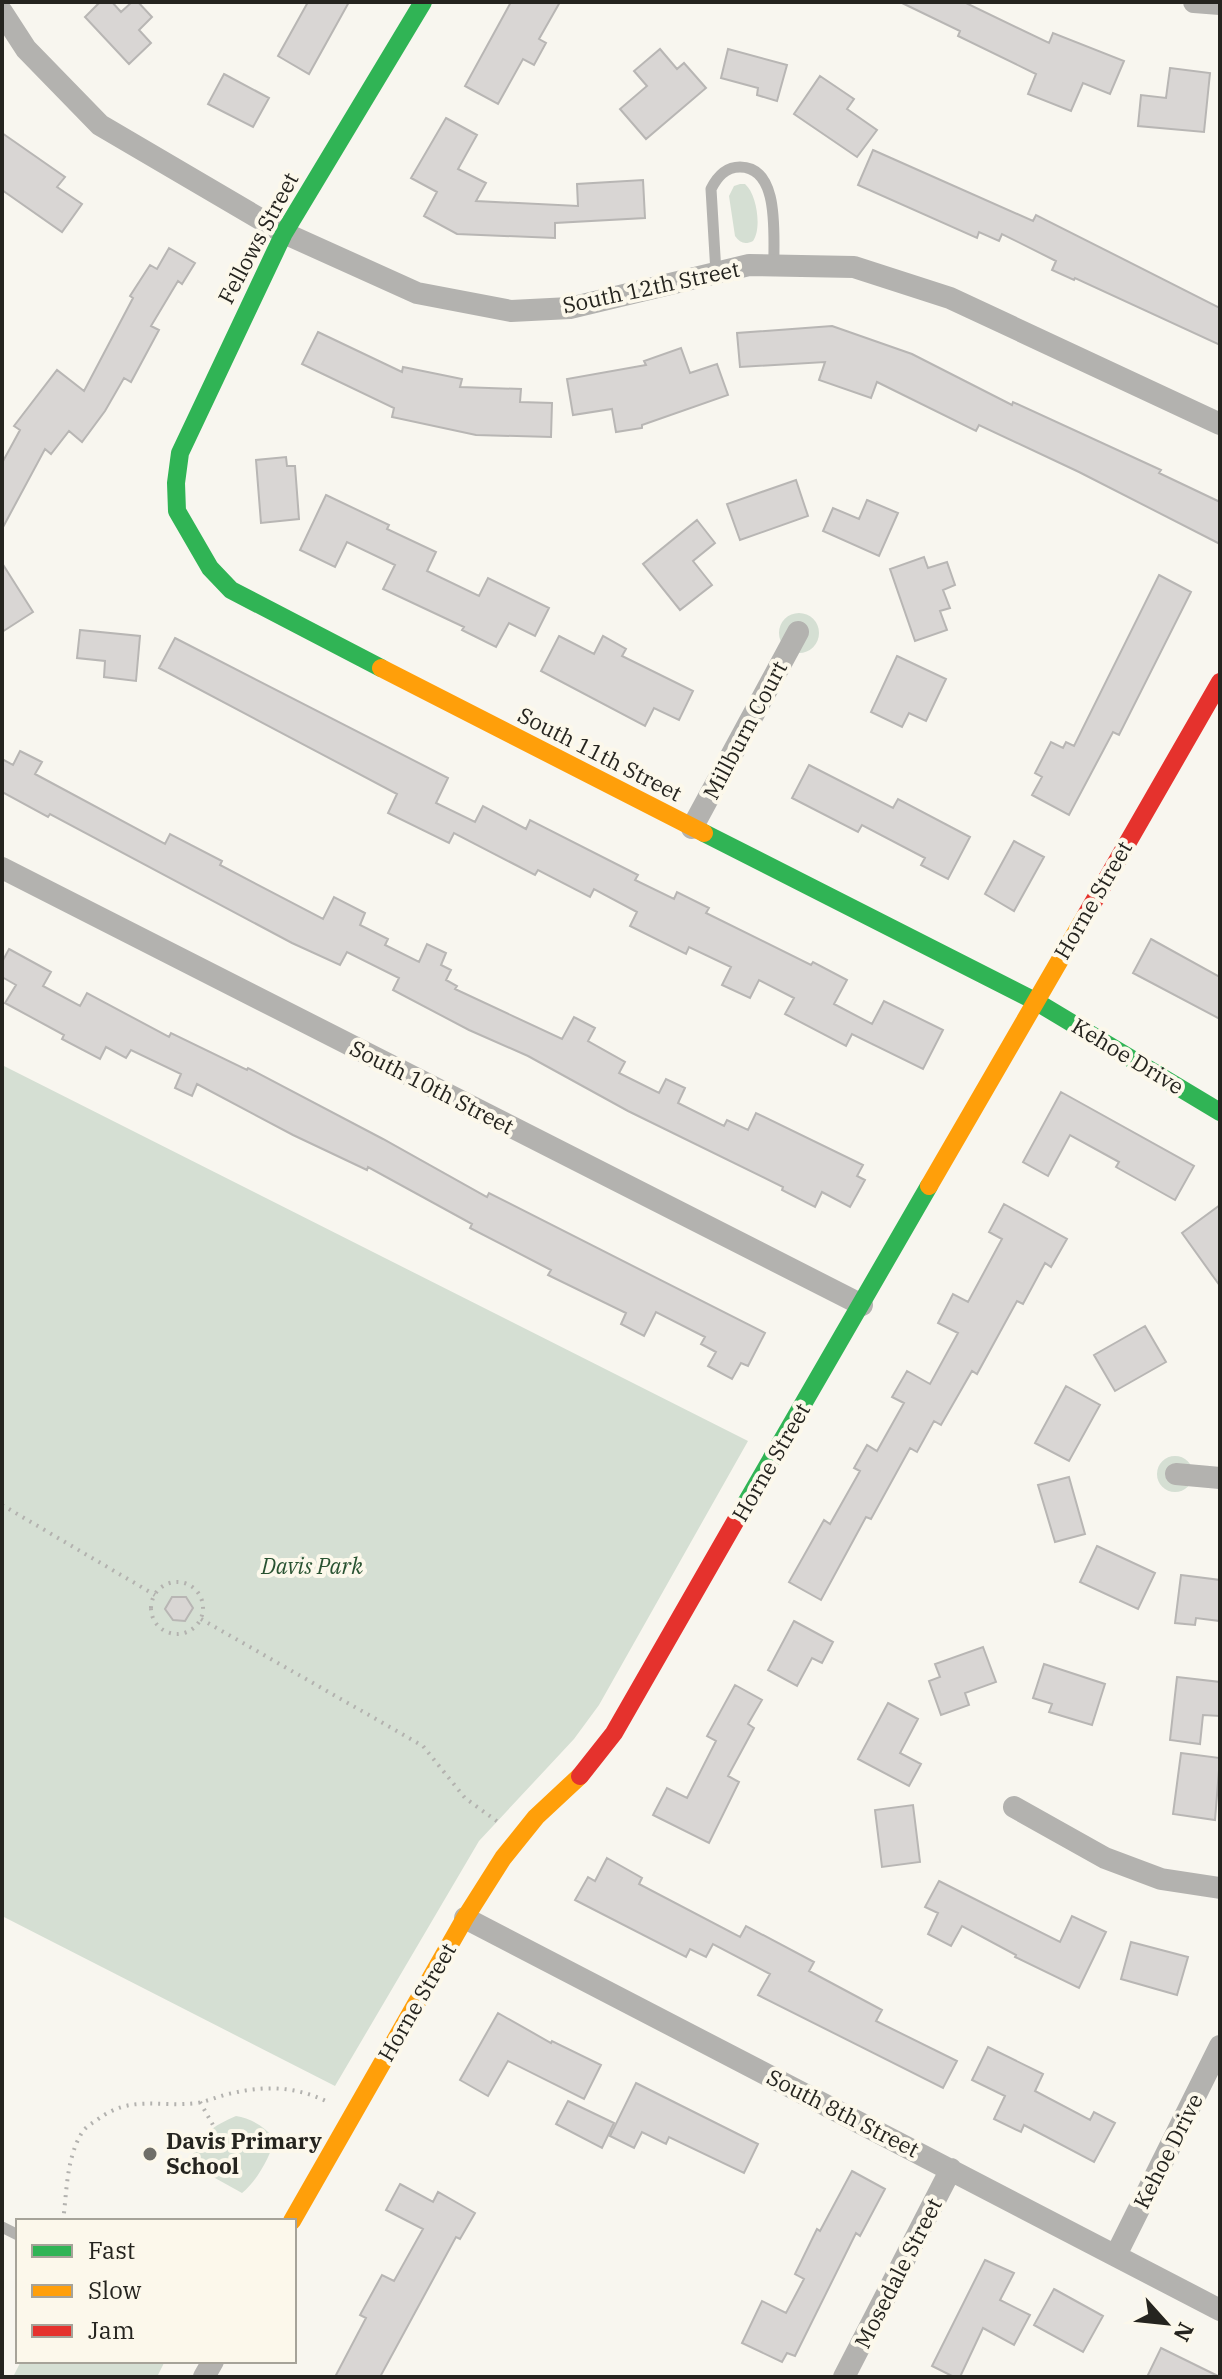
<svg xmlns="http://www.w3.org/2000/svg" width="1222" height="2379" font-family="'IBM Plex Serif',serif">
  <rect width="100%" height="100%" fill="#f8f6ef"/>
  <path fill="#d5dfd3" d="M740 184H745C757 194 762 229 753 241 745 245 740 243 735 236L729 196 734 186Z
    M779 633a20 20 0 1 1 40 0a20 20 0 1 1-40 0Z
    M2 1065 748 1441 599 1705 574 1739 479 1841 335 2086 2 1916Z
    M1157 1474a18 18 0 1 1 36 0a18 18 0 1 1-36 0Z
    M236 2116C250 2118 265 2127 274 2138 272 2155 256 2182 242 2193L197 2168 192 2162C194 2137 215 2125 236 2116Z
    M21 2361H165L157 2377H13Z"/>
  <path fill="#d9d6d4" stroke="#b8b6b4" stroke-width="2" d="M100 2H112L121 12 132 2H138L152 17 139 30 151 43 129 64 85 17Z
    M308 2H349L309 74 278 56Z
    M511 2H560L539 39 546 43 534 65 523 59 498 104 465 86Z
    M900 2H964L1049 43 1053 33 1124 61 1110 94 1083 83 1071 111 1028 94 1036 74 958 36 960 31Z
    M660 49 677 69 684 63 706 88 646 139 620 109 647 86 634 71Z
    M728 49 787 65 777 101 757 95 758 88 721 78Z
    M1170 68 1210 73 1204 132 1138 126 1141 95 1166 98Z
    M224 74 269 98 253 127 208 104Z
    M820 76 854 99 847 109 877 130 857 157 794 114Z
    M446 118 477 135 458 169 486 183 476 201 578 206 577 184 643 180 645 218 555 223V238L457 234 424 216 437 192 411 178Z
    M2 133 65 177 57 187 82 204 62 232 2 190Z
    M873 150 1033 221 1036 215 1220 308V345L1075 278 1074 280 1052 270 1056 261 1002 234 999 241 979 232 977 238 858 185Z
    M169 248 195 263 182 284 178 281 151 326 159 330 131 382 124 378 105 411 82 442 69 431 51 454 45 449 2 529V463L20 430 14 426 57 370 84 391 133 298 130 296 150 265 157 269Z
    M832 326 912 354 1012 405 1013 402 1161 470 1159 473 1220 502V544L1079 472 979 425 976 431 877 382 871 398 819 380 825 362 740 367 737 333Z
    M318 332 402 372 403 367 462 379 460 387 521 389 520 402 552 403 551 437 476 435 392 417 394 408 302 364Z
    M681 348 690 373 717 364 728 395 642 425V428L616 432 612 409 573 415 567 379 646 365 644 361Z
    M286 457 287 466H295L299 519 261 523 256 460Z
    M796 480 808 516 740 540 727 504Z
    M326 495 389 525 387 529 436 552 427 571 479 596 488 578 549 608 535 636 509 623 496 647 462 630 464 627 383 589 395 565 347 542 335 567 300 550Z
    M867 500 898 513 879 556 823 531 833 508 859 519Z
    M697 520 715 543 693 561 712 585 680 610 643 564Z
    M924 557 928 568 947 562 955 585 943 590 950 608 940 611 947 630 915 641 890 569Z
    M2 563 33 612 2 632Z
    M1159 575 1191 592 1119 735 1113 732 1069 815 1032 795 1042 777 1035 773 1051 742 1063 748 1066 742 1074 746Z
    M80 630 140 636 136 681 104 677 105 661 77 658Z
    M559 636 594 654 603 636 626 649 622 656 693 691 679 720 654 708 645 726 541 671Z
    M175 638 448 778 436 803 475 822 483 806 526 829 530 820 638 875 635 880 674 899 677 892 709 908 706 913 811 965 813 962 847 980 834 1004 872 1024 884 1001 943 1030 923 1069 852 1034 846 1046 785 1014 794 998 759 980 750 998 722 985 731 967 689 947 686 954 630 926 637 912 594 889 590 897 538 870 535 875 454 833 449 843 388 813 397 794 159 668Z
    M897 656 946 679 926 721 909 713 902 727 871 712Z
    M20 751 42 762 35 774 165 844 170 834 222 861 220 865 323 919 334 897 365 913 360 925 388 939 385 945 419 962 427 944 446 953 441 965 451 970 446 980 457 986 455 989 562 1039 574 1017 595 1028 588 1041 625 1062 619 1073 659 1093 666 1079 685 1088 678 1103 724 1126 727 1120 748 1130 756 1113 863 1165 857 1176 865 1180 850 1207 822 1192 815 1207 782 1190 783 1187 628 1111 528 1056 469 1030 393 990 399 978 347 952 340 965 292 943 50 814 48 817 2 792V759L13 765Z
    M809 765 893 808 898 799 970 837 948 879 921 865 925 858 862 825 858 832 792 798Z
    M1014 841 1044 857 1014 911 985 894Z
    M1151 939 1220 977V1019L1133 973Z
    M9 949 51 972 43 986 80 1006 87 993 169 1037 171 1033 247 1070 248 1068 383 1139 487 1197 489 1193 765 1333 748 1366 741 1363 732 1379 708 1366 716 1352 701 1344 705 1337 656 1312 644 1336 621 1324 626 1313 548 1275 551 1270 470 1228 472 1224 368 1167 367 1170 293 1135 197 1084 192 1096 175 1088 181 1074 131 1050 126 1058 106 1047 100 1059 62 1039 64 1035 5 1003 16 985 2 977V962Z
    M1061 1092 1194 1166 1175 1200 1116 1167 1119 1162 1070 1135 1048 1176 1023 1162Z
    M1004 1204 1067 1239 1051 1267 1045 1263 1023 1304 1017 1301 977 1374 972 1371 941 1425 934 1421 917 1452 910 1448 871 1519 866 1517 821 1600 789 1582 824 1520 830 1524 860 1471 854 1468 867 1445 877 1451 904 1403 892 1397 907 1371 930 1384 958 1333 938 1323 953 1294 968 1302 1002 1239 989 1232Z
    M1220 1205V1286L1182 1233Z
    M1145 1326 1166 1362 1115 1391 1094 1355Z
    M1066 1386 1100 1405 1069 1461 1035 1443Z
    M1069 1477 1085 1534 1055 1542 1038 1485Z
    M1097 1546 1155 1573 1138 1609 1080 1582Z
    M1181 1575 1220 1580V1621L1196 1618 1195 1625 1175 1623Z
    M172 1597H186L193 1608 185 1621 173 1620 165 1609Z
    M794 1621 833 1642 822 1663 812 1658 797 1686 768 1670Z
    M983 1647 996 1682 965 1693 969 1705 941 1715 929 1681 940 1677 935 1664Z
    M1044 1664 1105 1684 1092 1725 1049 1712 1052 1704 1033 1698Z
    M1177 1677 1220 1682V1716L1203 1715 1200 1744 1170 1740Z
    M735 1685 762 1700 748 1724 754 1728 728 1776 739 1782 709 1843 653 1815 667 1788 687 1798 716 1741 707 1736Z
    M888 1703 918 1719 900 1753 921 1764 909 1786 858 1759Z
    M1181 1753 1220 1758 1215 1820 1173 1814Z
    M913 1805 920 1862 882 1867 875 1810Z
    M607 1858 642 1878 639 1884 740 1937 746 1926 814 1962 809 1971 882 2010 876 2021 957 2061 943 2088 758 1995 770 1974 713 1944 706 1957 690 1949 686 1957 575 1900 588 1877 595 1881Z
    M939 1881 1060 1942 1072 1916 1106 1932 1079 1988 1015 1957 1016 1955 962 1926 951 1946 928 1934 938 1913 925 1907Z
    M1131 1942 1188 1957 1177 1995 1121 1979Z
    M498 2013 551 2043 552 2041 601 2065 584 2099 508 2061 488 2096 460 2080Z
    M988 2047 1043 2074 1035 2091 1090 2120 1094 2112 1115 2123 1094 2162 1024 2125 1021 2132 994 2119 1005 2096 972 2080Z
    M636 2083 758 2144 744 2173 669 2137 666 2144 642 2132 634 2148 610 2136Z
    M568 2101 614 2123 602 2148 556 2124Z
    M852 2171 885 2189 860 2236 856 2233 795 2356 787 2353 782 2362 742 2343 762 2301 786 2313 804 2279 795 2274 817 2229 820 2231Z
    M400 2184 433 2202 438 2192 475 2213 460 2239 456 2237 380 2377H335L366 2318 360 2315 382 2275 394 2281 423 2229 386 2210Z
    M985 2260 1014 2273 1000 2300 1030 2315 1014 2345 983 2328 960 2377H954L932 2366Z
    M1054 2289 1103 2316 1083 2352 1034 2325Z
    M1161 2348 1220 2377H1147Z"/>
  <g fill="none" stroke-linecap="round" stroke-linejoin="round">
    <path stroke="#b3b2af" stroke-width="4" stroke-dasharray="2 6" stroke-linecap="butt" d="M2 1505 155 1595
      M151 1608a26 26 0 1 1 52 0a26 26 0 1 1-52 0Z
      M201 1619 423 1746 465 1798 498 1822
      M200 2102 213 2125
      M63 2221C67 2192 66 2157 83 2131 86 2127 92 2123 97 2120 131 2094 158 2108 197 2103 209 2101 221 2095 233 2093 267 2085 298 2087 328 2102"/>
    <path stroke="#b3b2af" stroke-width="11" d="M716 273 711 189C717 177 725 167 740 167 781 167 773 238 774 265
      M2 2227 18 2235"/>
    <path stroke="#b3b2af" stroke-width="22" d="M1194 2 1220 4
      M2 12 26 49 100 125 284 233 417 293 511 311 570 308 749 265 854 267 950 298 1220 424
      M692 828 798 632
      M2 868 862 1305
      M1176 1474 1220 1478
      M1014 1807 1105 1858 1161 1879 1220 1888
      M465 1918 1220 2310
      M1116 2255 1220 2046
      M204 2377 213 2361
      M844 2377 951 2169"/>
    <path stroke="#30b455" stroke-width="18" d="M381 668 231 590 210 568 177 511 176 483 180 453 284 233 423 2
      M704 833 1035 1001 1220 1112
      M743 1508 929 1186"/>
    <path stroke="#ff9f0a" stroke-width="18" d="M381 668 704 833
      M929 1186 1086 915
      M292 2221 465 1918 503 1858 536 1817 580 1776"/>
    <path stroke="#e5322d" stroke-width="18" d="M1086 915 1220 682
      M580 1776 614 1733 743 1508"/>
  </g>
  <circle fill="#6f6e68" stroke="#fcf8eb" stroke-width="3" cx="150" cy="2154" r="8"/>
  <g text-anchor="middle" stroke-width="8" stroke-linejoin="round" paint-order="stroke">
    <g font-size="22" fill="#25241f" stroke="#fcf8eb">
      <text transform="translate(258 238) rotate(-62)" y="8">Fellows Street</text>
      <text transform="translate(651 287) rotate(-12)" y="8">South 12th Street</text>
      <text transform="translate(745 730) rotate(-62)" y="8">Millburn Court</text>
      <text transform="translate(600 754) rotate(27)" y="8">South 11th Street</text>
      <text transform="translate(1093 900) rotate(-60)" y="8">Horne Street</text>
      <text transform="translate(1128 1056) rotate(31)" y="8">Kehoe Drive</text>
      <text transform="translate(432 1087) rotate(27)" y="8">South 10th Street</text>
      <text transform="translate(771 1462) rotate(-60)" y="8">Horne Street</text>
      <text transform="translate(417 2002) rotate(-60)" y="8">Horne Street</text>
      <text transform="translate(843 2113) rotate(27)" y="8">South 8th Street</text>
      <text transform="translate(1168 2151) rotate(-63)" y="8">Kehoe Drive</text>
      <text transform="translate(898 2273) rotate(-63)" y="8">Mosedale Street</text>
    </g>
    <g font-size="22" font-style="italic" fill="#285231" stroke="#fcf8eb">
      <text x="312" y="1574">Davis Park</text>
    </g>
    <g font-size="22" font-weight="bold" fill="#25241f" stroke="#fcf8eb" text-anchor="start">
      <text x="166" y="2149">Davis Primary<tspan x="166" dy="25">School</tspan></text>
    </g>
  </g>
  <rect width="1222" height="2379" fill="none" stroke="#25241f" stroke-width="8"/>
  <rect x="16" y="2219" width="280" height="144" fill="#fcf8eb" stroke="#a6a399" stroke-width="2"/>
  <rect x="32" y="2245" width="40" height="12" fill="#30b455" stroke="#a6a399" stroke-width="2"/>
  <text x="88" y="2259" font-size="24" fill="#25241f">Fast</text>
  <rect x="32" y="2285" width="40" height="12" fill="#ff9f0a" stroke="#a6a399" stroke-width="2"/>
  <text x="88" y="2299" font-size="24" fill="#25241f">Slow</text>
  <rect x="32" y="2325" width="40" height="12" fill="#e5322d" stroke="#a6a399" stroke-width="2"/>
  <text x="88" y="2339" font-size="24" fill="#25241f">Jam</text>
  <g transform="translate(1166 2323) rotate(117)" stroke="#fcf8eb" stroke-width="6" paint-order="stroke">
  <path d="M0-6L14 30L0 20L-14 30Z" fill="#25241f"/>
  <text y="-12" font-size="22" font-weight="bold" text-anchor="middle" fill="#25241f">N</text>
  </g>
</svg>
